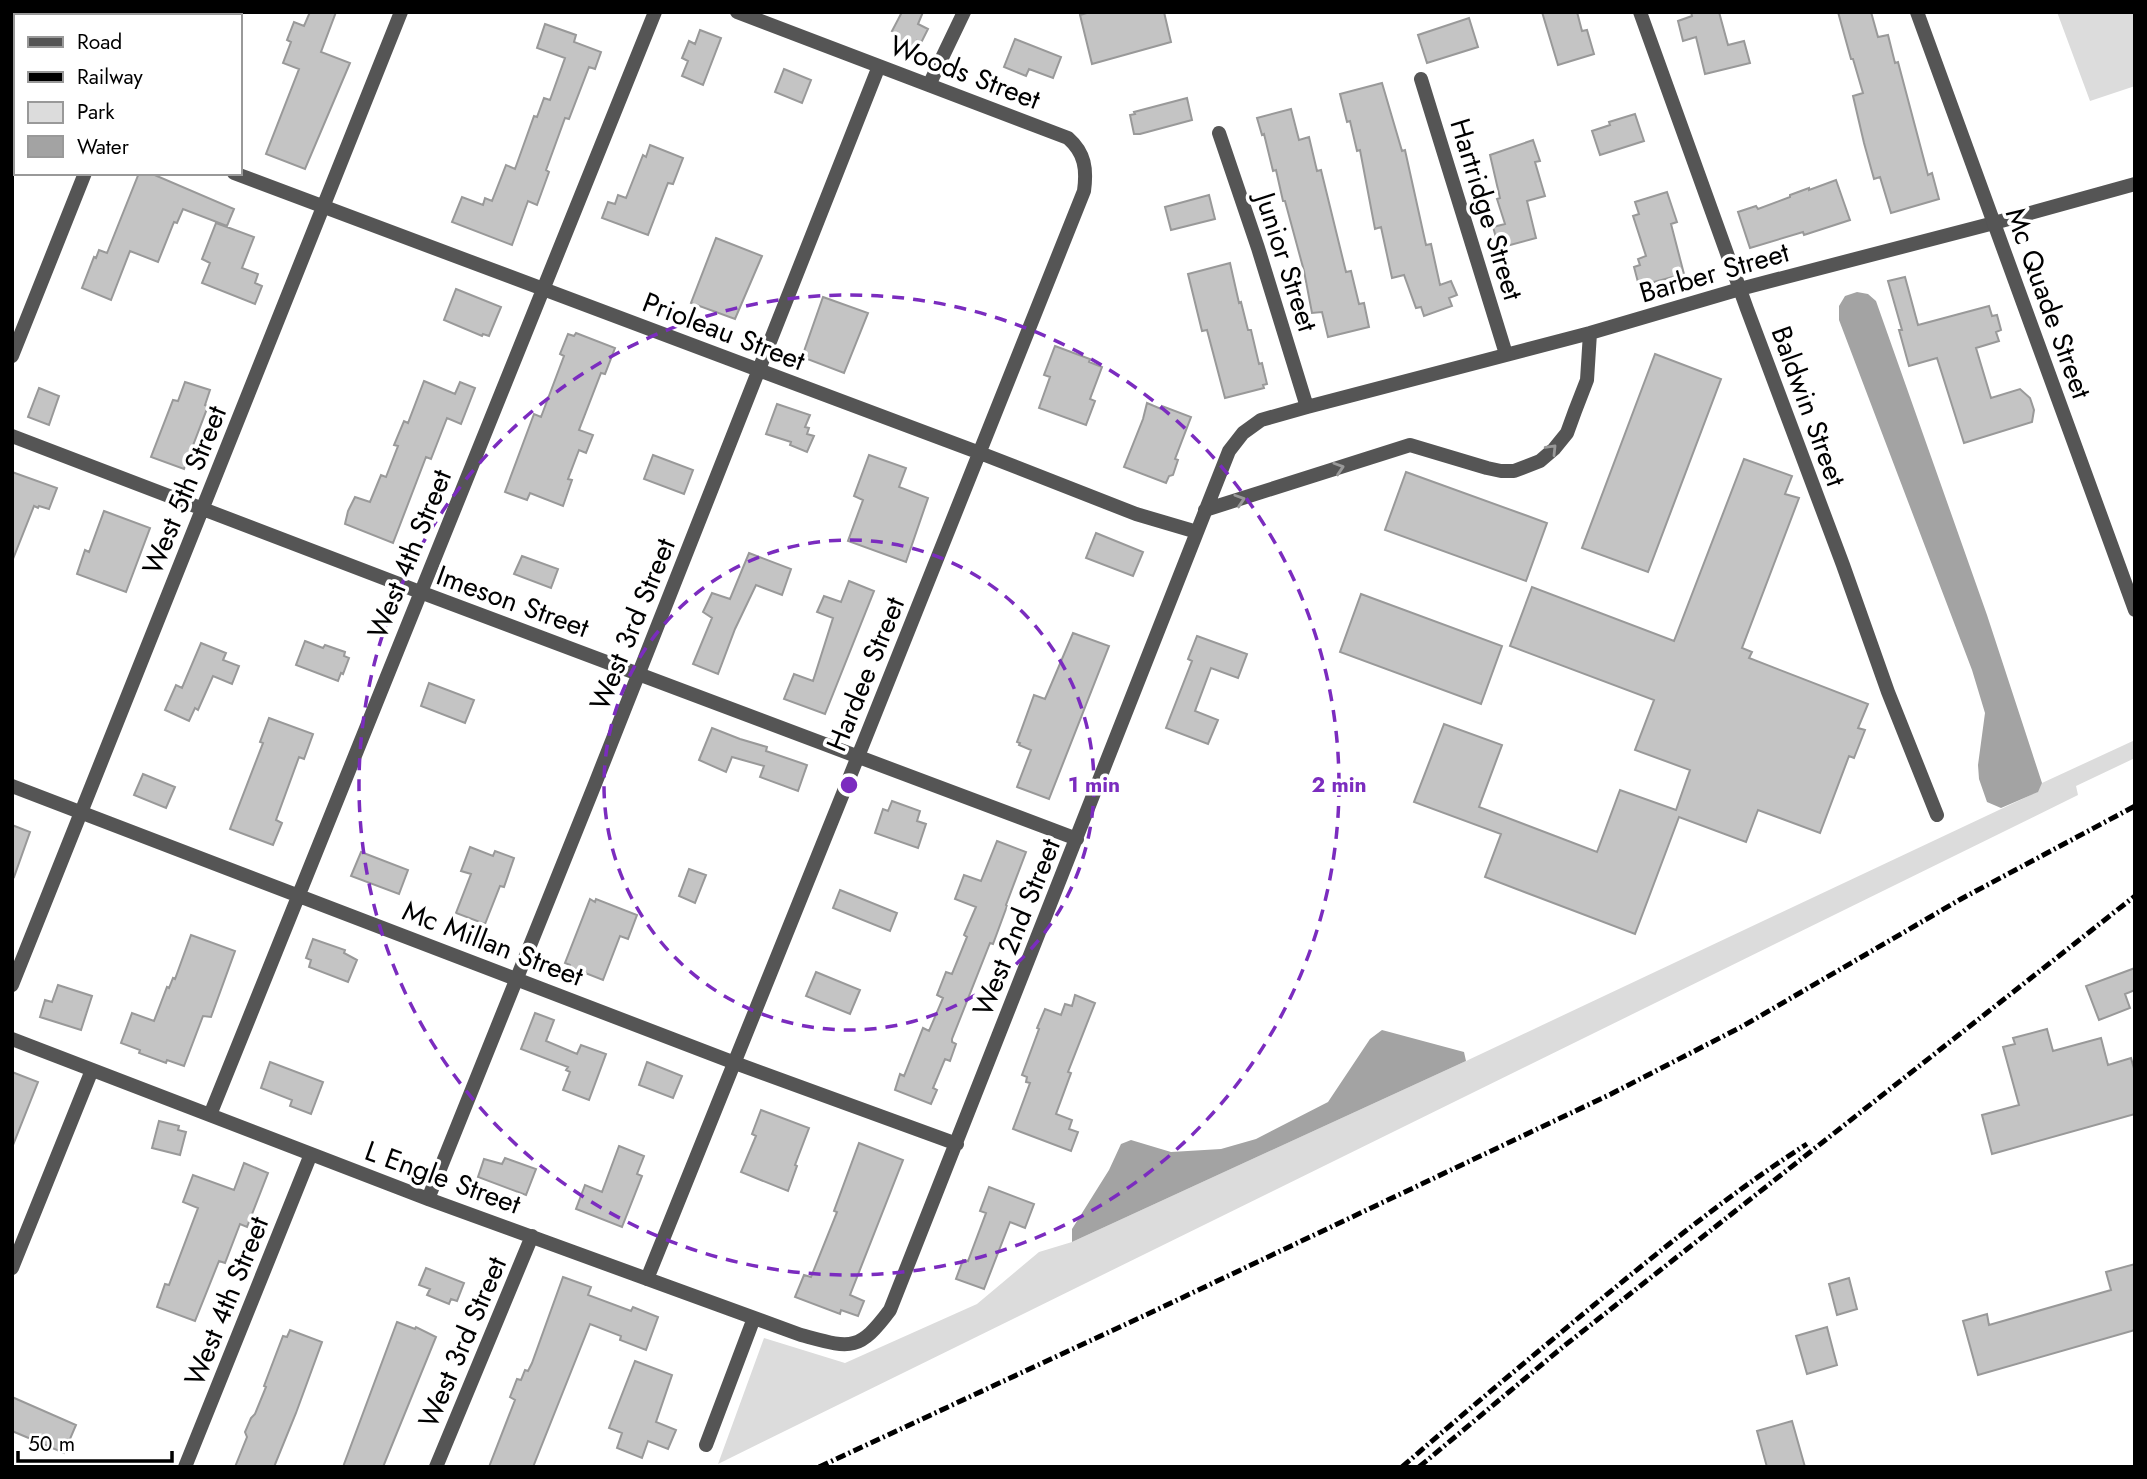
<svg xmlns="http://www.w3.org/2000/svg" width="2147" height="1479" font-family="Jost,sans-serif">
  <rect width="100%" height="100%" fill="#fff"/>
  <path fill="#dcdcdc" d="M2057 12H2135V86L2090 101Z
    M2135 740V758L2076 786 2078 795 718 1464 764 1338 845 1363 977 1304 1039 1252 1072 1242 1466 1061 2037 792 2042 783Z"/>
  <path fill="#a3a3a3" d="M1857 292 1868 294 1876 301 1987 615 2042 783 2038 792 2001 808 1987 802 1979 779 1978 765 1985 713 1972 670 1839 320V306L1845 296Z
    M1382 1030 1464 1052 1466 1061 1072 1242V1229L1109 1170 1121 1144 1131 1140 1171 1152 1221 1149 1256 1139 1328 1102 1370 1039Z"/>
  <path fill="#c4c4c4" stroke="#999" stroke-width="2" d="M310 12H336L321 52 350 63 305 169 266 154 299 69 283 63 291 42 287 40 294 22 304 26Z
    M902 12H923L918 24 928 29 921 43 917 41 915 48 894 39 896 33 892 31Z
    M1090 12H1164L1171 42 1092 64 1080 15Z
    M1542 12H1577L1582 31 1587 30 1594 54 1558 65Z
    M1691 12H1719L1728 45 1744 41 1750 63 1705 74 1696 37 1683 41 1678 21 1692 16Z
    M1838 12H1871L1878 37 1888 35 1895 63 1898 62 1928 175 1932 173 1939 199 1891 213 1880 177 1874 179 1864 143 1853 96 1863 93 1853 59H1851Z
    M1469 18 1478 47 1427 63 1418 35Z
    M545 24 576 35 574 42 601 52 595 69 589 67 569 119 565 118 546 170 549 172 537 205 528 201 512 245 452 222 462 197 483 205 485 198 492 201 506 165 515 169 534 116 537 117 544 98 550 100 565 58 537 48Z
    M700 30 721 38 703 85 682 76 688 61 682 58 689 41 695 44Z
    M1015 39 1061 57 1053 78 1029 69 1026 76 1004 67Z
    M784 69 811 80 802 103 775 92Z
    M1382 83 1402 151 1405 150 1426 245 1431 244 1440 285 1451 281 1457 295 1449 298 1452 306 1424 316 1421 307 1416 308 1404 275 1392 278 1381 227 1375 229 1360 150 1357 151 1350 121 1347 122 1340 94Z
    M1187 98 1192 120 1140 134H1134L1130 115 1135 114 1134 112Z
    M1291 109 1299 140 1309 137 1317 171 1321 170 1346 272 1351 271 1359 304 1364 303 1369 327 1328 337 1322 312 1312 313 1304 271 1285 201H1283L1276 170 1273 171 1264 134 1262 135 1257 118Z
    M1635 114 1644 141 1600 155 1592 131 1610 125 1609 122Z
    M1533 140 1540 161 1535 162 1545 196 1527 201 1536 238 1499 248 1493 227 1505 224 1497 199 1500 198 1490 155Z
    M650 145 683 158 673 184 668 183 648 235 602 218 608 202 615 204 618 195 626 198 643 155 646 157Z
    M139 173H150L234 209 227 226 183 209 177 223 174 222 158 262 130 251 111 300 82 288 94 257 96 258 99 250 107 253Z
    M1836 180 1850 220 1804 235 1803 232 1750 248 1738 212 1756 206 1758 209 1790 197V195L1809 188V190Z
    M1667 192 1677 222 1671 224 1684 274 1639 286 1634 267 1640 265 1638 259 1646 256 1633 216 1639 214 1635 202Z
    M1209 195 1215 219 1171 230 1165 207Z
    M216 223 254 237 242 268 258 274 255 283 262 286 255 304 202 283 210 263 202 259Z
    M716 238 762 256 735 319 691 303Z
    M1230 263 1239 303 1241 302 1248 330H1251L1259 364 1262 363 1267 384 1263 385 1264 388 1225 398 1207 330 1202 331 1188 274Z
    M1905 277 1918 325 1989 306 1992 316 1997 315 2001 330 1996 332 1999 341 1976 348 1991 398 2020 389 2030 398 2034 410 2032 422 1964 443 1937 358 1909 366 1899 330H1902L1888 281Z
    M456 289 501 307 489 336 483 334 482 336 444 320Z
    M823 297 868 313 844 373 802 357Z
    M576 333 615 348 605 374 601 373 579 430 593 435 586 453 579 450 568 479 572 480 563 506 530 493 527 500 505 492 534 414 541 417 564 356 560 354 568 334 574 336Z
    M1055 346 1090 359 1089 362 1102 367 1090 399 1095 401 1086 425 1039 408 1050 377 1044 375Z
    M1655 354 1721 379 1648 572 1582 548Z
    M424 381 455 394 460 382 475 388 461 424 447 418 431 459 426 457 393 543 345 524 348 511 355 497 370 502 381 475 386 477 398 446 394 445 404 421 408 423Z
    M185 382 210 390 205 405 208 406 184 469 151 457 173 400 178 401Z
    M39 388 59 396 49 425 28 417Z
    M1147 403 1161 409 1162 406 1191 417 1175 459 1178 460 1173 475 1169 476 1166 483 1124 467 1143 419Z
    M777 404 810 415 805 427 809 428 807 434 814 436 807 452 790 445 791 442 766 434Z
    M653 455 693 470 684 494 644 479Z
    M869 455 906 468 899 487 928 498 906 562 848 541 863 500 854 496Z
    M1744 459 1792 476 1785 494 1799 498 1742 648 1752 652 1749 658 1868 704 1858 728 1865 730 1854 758 1849 756 1820 833 1758 810 1746 842 1679 817 1635 934 1485 877 1501 834 1414 802 1444 724 1502 745 1479 807 1597 852 1620 790 1676 810 1690 770 1635 750 1654 700 1510 646 1532 587 1674 641Z
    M12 472 57 488 49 509 39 506 38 508 34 506 13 559Z
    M1406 472 1547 523 1526 581 1385 530Z
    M104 511 150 528 126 592 77 574 85 550 89 552Z
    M1096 533 1143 552 1133 576 1086 558Z
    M749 553 791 569 782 595 756 585 735 629 718 674 693 664 712 618 703 612 712 593 730 599Z
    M522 556 558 569 551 588 514 574Z
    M849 581 874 591 825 714 784 699 794 674 813 681 833 618 817 612 824 596 841 602Z
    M1361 594 1502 646 1481 704 1340 652Z
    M1073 633 1109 646 1049 799 1017 787 1031 750 1019 745 1020 743 1017 742 1034 695 1045 699Z
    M1197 636 1247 654 1238 678 1211 668 1195 711 1218 720 1208 744 1166 728 1192 661 1188 659Z
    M305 641 323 648 325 645 345 652 344 656 349 658 343 674 341 673 338 681 296 665Z
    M201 643 226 653 223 660 239 666 232 684 213 676 198 710 195 708 189 721 165 710 176 685 182 688Z
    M429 683 474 700 465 723 421 706Z
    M269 718 313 734 304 759 299 757 276 820 282 823 273 845 230 829 263 743 260 742Z
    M712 728 740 739 767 747 766 751 807 765 798 791 760 777 764 766 732 757 726 772 699 760Z
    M143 774 175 787 166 808 134 795Z
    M892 801 920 811 917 821 926 824 918 848 875 833 883 809 888 811Z
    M12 825 30 832 14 877 12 876Z
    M997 841 1026 852 1006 905 1007 906 993 944 990 943 952 1039V1042L956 1044 950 1061 945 1059 933 1088 937 1090 931 1104 895 1090 900 1074 904 1076 923 1028 929 1031 943 998 937 995 946 972 952 974 967 937 964 935 976 907 955 899 964 875 981 881Z
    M470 847 493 856 495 851 514 858 504 887 500 886 485 924 456 913 471 874 461 871Z
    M361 852 408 870 399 894 351 876Z
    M689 869 706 875 695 903 679 896Z
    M840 890 897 913 890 931 833 908Z
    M590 899 595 902 596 899 637 915 628 939 620 936 603 980 570 967V965L565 963Z
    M191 935 235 951 211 1017 203 1016 184 1066 167 1060 166 1063 139 1053 140 1050 121 1043 132 1013 154 1021 167 987 169 988 173 978 175 979Z
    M313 939 345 950 344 953 357 960 348 982 309 967 311 960 306 958Z
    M2135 968V990L2125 994 2130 1008 2099 1020 2086 986Z
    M816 972 860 990 850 1014 806 996Z
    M58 985 92 996 81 1030 40 1017 45 1000 52 1002Z
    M1075 995 1095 1003 1068 1072 1071 1073 1056 1114 1072 1120 1069 1129 1078 1132 1071 1151 1013 1129 1030 1083 1026 1082 1027 1077 1022 1075 1039 1029 1037 1028 1045 1009 1061 1015 1065 1004 1072 1006Z
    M535 1013 554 1020 546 1041 577 1054 581 1045 606 1054 589 1100 563 1090 570 1072 566 1070 568 1067 521 1049Z
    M2047 1029 2053 1051 2101 1038 2108 1065 2131 1058 2135 1072V1114L1992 1154 1982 1115 2019 1105 2003 1047 2015 1044 2013 1038Z
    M270 1062 323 1082 311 1114 290 1106 292 1100 261 1088Z
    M647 1062 682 1076 673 1098 639 1085Z
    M12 1072 38 1082 13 1145H12Z
    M761 1110 809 1128 795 1165 797 1166 788 1191 741 1172 756 1136 752 1134Z
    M159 1121 179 1126 178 1130 186 1132 180 1155 152 1148Z
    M859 1143 903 1160 850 1295 864 1301 858 1316 841 1310 840 1314 795 1297 804 1275 811 1277 837 1212 834 1211Z
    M619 1146 644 1156 637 1174 642 1176 622 1227 576 1209 585 1185 602 1192Z
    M505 1158 536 1169 526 1195 478 1177 484 1159 502 1164Z
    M244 1163 268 1173 247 1227 240 1224 225 1263 219 1261 195 1321 157 1307 165 1284 169 1285 198 1208 183 1202 193 1175 234 1190Z
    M989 1187 1034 1204 1025 1228 1010 1222 984 1289 956 1279 963 1260 968 1261 986 1213 980 1211Z
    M2135 1264V1330L1978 1375 1963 1321 1987 1314 1989 1325 2111 1290 2106 1272Z
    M426 1268 464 1283 457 1301 451 1299 449 1304 427 1295 430 1289 419 1285Z
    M563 1277 591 1287 588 1295 631 1311 633 1307 658 1317 646 1350 620 1340 621 1336 590 1324 533 1467H489L515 1400 510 1397 517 1379 521 1380 525 1370 528 1371 532 1363Z
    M1849 1278 1857 1309 1837 1315 1829 1284Z
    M397 1322 415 1329 416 1327 436 1337 383 1467H343Z
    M1827 1327 1837 1365 1807 1374 1796 1336Z
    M290 1330 322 1342 296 1413 274 1467H235L247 1437 245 1432 251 1418 255 1414 266 1387 264 1386 283 1336 287 1337Z
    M635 1361 672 1375 656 1422 676 1430 668 1449 648 1441 642 1458 617 1448 622 1433 609 1428Z
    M12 1397 76 1425 64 1453 12 1431Z
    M1792 1421 1805 1467H1767L1757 1431Z"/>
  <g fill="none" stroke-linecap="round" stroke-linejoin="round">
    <path stroke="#555" stroke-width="14" d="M1640 12 1747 309 1843 565 1888 692 1937 815
      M148 16 150 12
      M1421 79 1506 354
      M929 85 964 12
      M12 89 16 90
      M1219 133 1258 248 1307 407
      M234 173 980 453 1136 514 1197 532
      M12 356 85 173
      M12 436 420 592 1077 839
      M1205 510 1410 445 1487 468 1501 471H1514L1540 461 1554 449 1567 433 1575 411 1587 380 1590 333
      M12 786 735 1063 957 1144
      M12 985 401 12
      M12 1039 428 1199 801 1335C850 1348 858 1353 890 1310L1229 451 1243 433 1261 420 1307 407 1590 333 1740 289 1994 223 2135 184
      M210 1115 655 12
      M428 1199 595 784 879 66
      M12 1268 92 1070
      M647 1279 865 739 1084 191C1087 169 1085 153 1068 138L737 12
      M706 1445 754 1318
      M185 1467 311 1154
      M436 1467 532 1236"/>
    <path stroke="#555" stroke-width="14" d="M1917 12 2135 610"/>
    <path stroke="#000" stroke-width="5" stroke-dasharray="10 3.5 2 3.5" stroke-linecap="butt" d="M819 1467 1152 1312 1611 1094 1743 1026 1961 899 2135 806
      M1402 1467C1465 1412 1529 1359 1594 1305 1662 1249 1732 1192 1807 1144
      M1419 1467 1564 1346 2135 896"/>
  </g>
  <defs><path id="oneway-chevron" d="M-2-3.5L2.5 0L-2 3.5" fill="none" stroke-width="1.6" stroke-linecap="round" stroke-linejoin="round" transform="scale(1.75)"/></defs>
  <g stroke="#999">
    <use href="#oneway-chevron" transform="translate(1552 449) rotate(-46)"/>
    <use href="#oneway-chevron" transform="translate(1339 468) rotate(-18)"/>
    <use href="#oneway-chevron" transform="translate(1240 500) rotate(-18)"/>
  </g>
  <g fill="none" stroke="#7b2cbf" stroke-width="3.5" stroke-dasharray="12 9">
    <circle cx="849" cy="785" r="245"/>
    <circle cx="849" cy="785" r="490"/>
  </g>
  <g text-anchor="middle" stroke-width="7" stroke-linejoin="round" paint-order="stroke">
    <g font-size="28" fill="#000" stroke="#fff">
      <text transform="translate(965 72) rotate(21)" y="10">Woods Street</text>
      <text transform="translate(1487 209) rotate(73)" y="10">Hartridge Street</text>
      <text transform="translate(1287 262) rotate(72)" y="10">Junior Street</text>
      <text transform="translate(1714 272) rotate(-16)" y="10">Barber Street</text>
      <text transform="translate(2049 303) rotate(70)" y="10">Mc Quade Street</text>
      <text transform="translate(724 331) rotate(21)" y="10">Prioleau Street</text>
      <text transform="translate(1809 406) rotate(70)" y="10">Baldwin Street</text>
      <text transform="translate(184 490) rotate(-68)" y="10">West 5th Street</text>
      <text transform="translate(409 554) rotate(-68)" y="10">West 4th Street</text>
      <text transform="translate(513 601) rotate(20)" y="10">Imeson Street</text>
      <text transform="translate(632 624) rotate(-68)" y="10">West 3rd Street</text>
      <text transform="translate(865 674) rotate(-68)" y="10">Hardee Street</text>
      <text transform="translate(1016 927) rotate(-68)" y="10">West 2nd Street</text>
      <text transform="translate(493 943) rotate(21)" y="10">Mc Millan Street</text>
      <text transform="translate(443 1177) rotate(20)" y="10">L Engle Street</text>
      <text transform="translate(226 1301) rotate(-68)" y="10">West 4th Street</text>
      <text transform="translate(462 1342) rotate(-67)" y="10">West 3rd Street</text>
    </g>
  </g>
  <circle cx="849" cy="785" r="10" fill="#7b2cbf" stroke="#fff" stroke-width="3.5"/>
  <g font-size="21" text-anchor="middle" font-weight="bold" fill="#7b2cbf" stroke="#fff" stroke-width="7" stroke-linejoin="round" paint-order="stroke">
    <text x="1094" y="792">1 min</text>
    <text x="1339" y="792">2 min</text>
  </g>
  <rect width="2147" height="1479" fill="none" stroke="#000000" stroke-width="28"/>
  <rect x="14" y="14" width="228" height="161" fill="#ffffff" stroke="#999999" stroke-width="2"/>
  <rect x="28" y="37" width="35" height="10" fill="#555555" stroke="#999999" stroke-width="2"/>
  <text x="77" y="49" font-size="21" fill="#000000">Road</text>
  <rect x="28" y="72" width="35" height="10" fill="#000000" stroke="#999999" stroke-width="2"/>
  <text x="77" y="84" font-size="21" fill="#000000">Railway</text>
  <rect x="28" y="102" width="35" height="21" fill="#dcdcdc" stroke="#999999" stroke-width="2"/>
  <text x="77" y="119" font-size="21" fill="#000000">Park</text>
  <rect x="28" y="136" width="35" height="21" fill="#a3a3a3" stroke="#999999" stroke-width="2"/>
  <text x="77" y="154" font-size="21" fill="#000000">Water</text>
  <path d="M18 1451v10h154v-10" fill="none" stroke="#000000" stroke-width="3.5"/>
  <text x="28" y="1451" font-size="21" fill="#000000" stroke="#ffffff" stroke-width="5" paint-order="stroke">50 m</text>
</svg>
